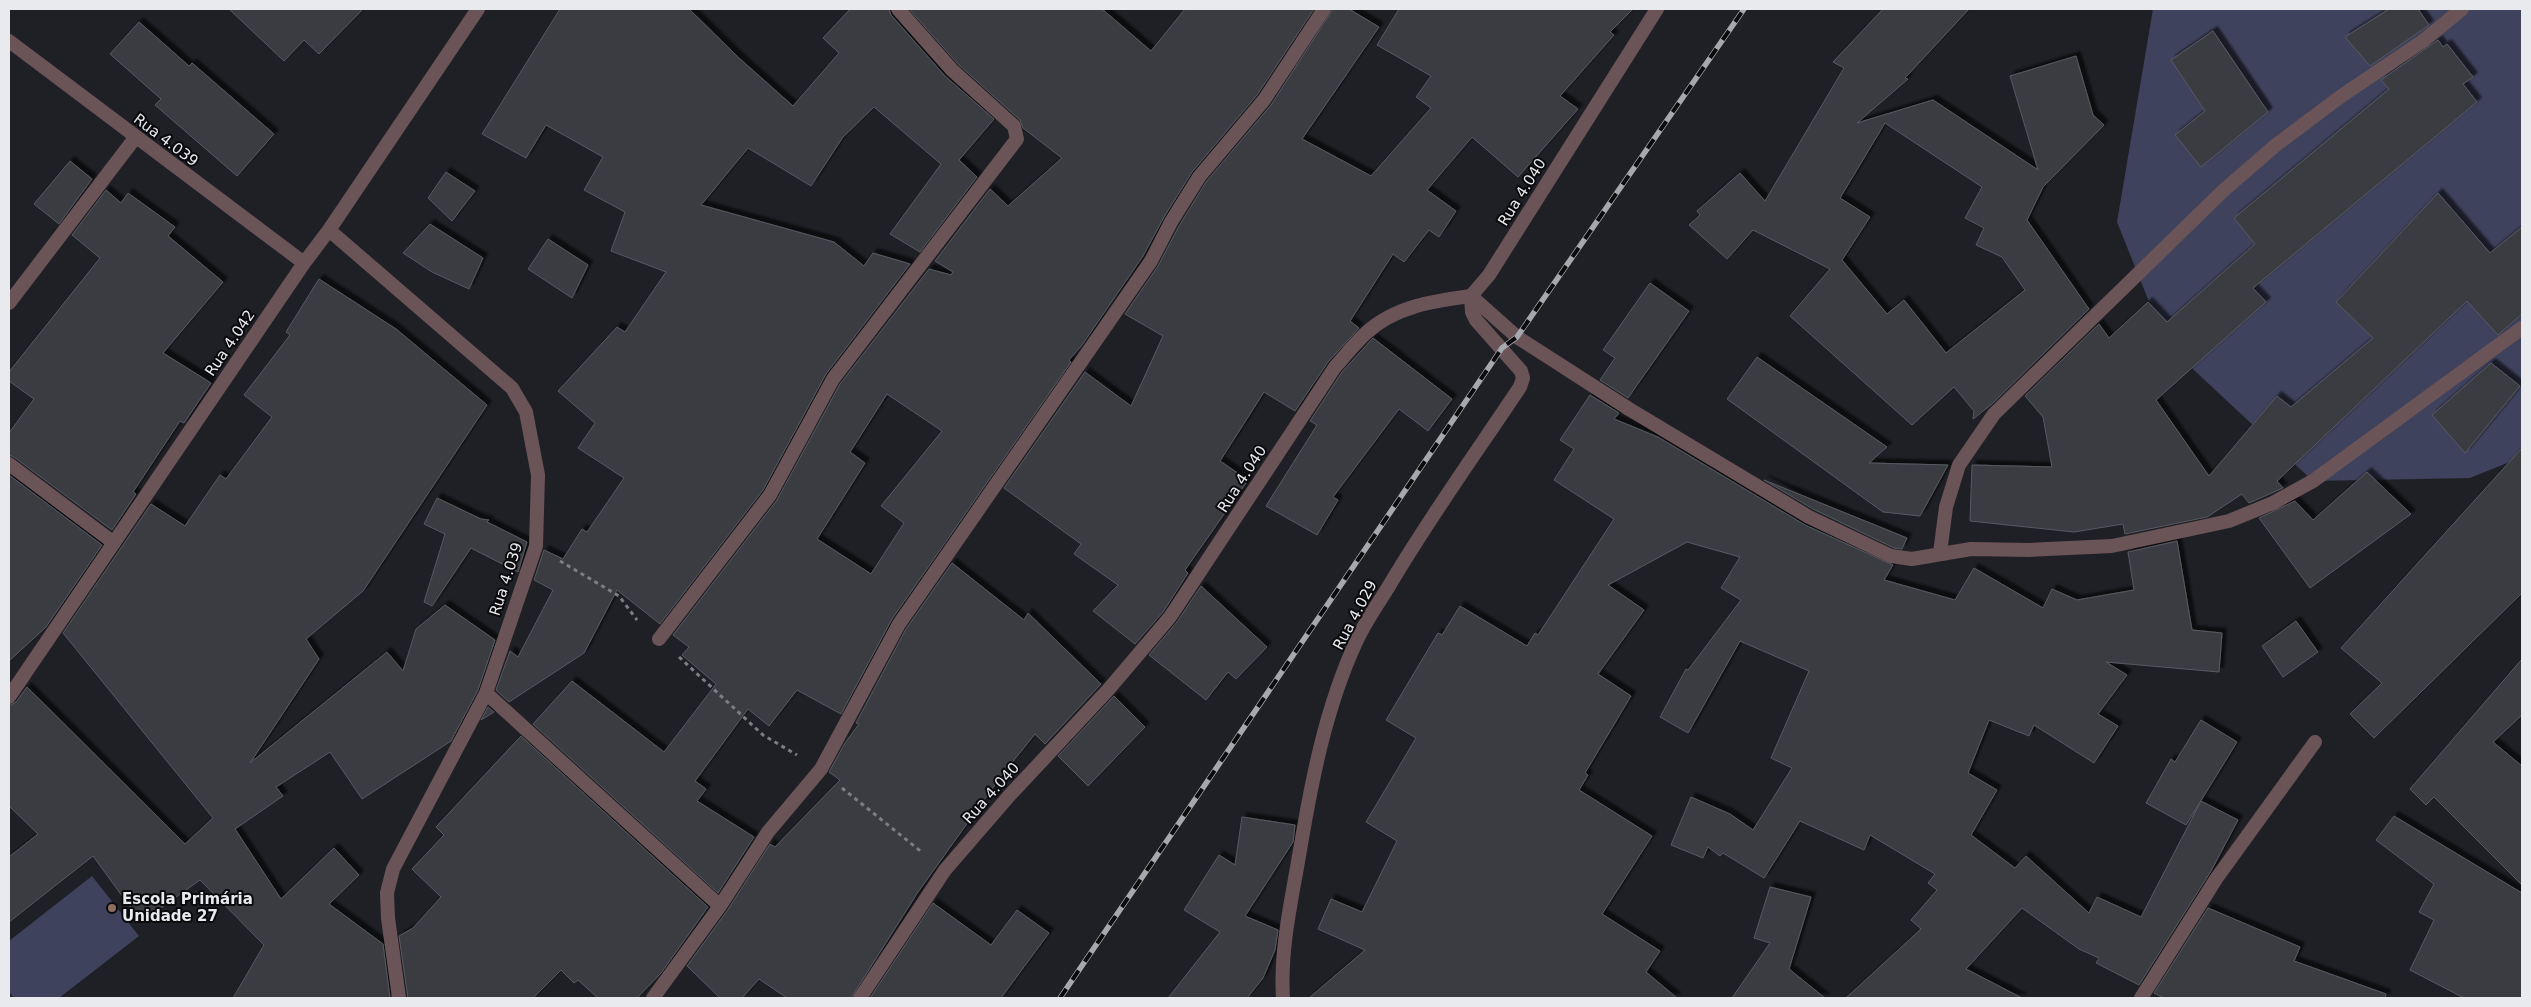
<svg xmlns="http://www.w3.org/2000/svg" width="2531" height="1007" font-family="'DejaVu Sans',sans-serif">
  <defs>
    <filter id="shadow"><feDropShadow dx="4.5" dy="-4.5" stdDeviation="1" flood-color="#0009"/></filter>
  </defs>
  <rect width="100%" height="100%" fill="#1f2026"/>
  <path fill="#3e425d" d="M2153 9H2522V457L2470 478 2313 481 2166 344 2117 222Z
    M92 876 139 936 59 998H14L9 992V941Z"/>
  <path fill="#3a3b42" stroke="#585a61" fill-rule="evenodd" filter="url(#shadow)" d="M229 9H363L319 54 304 40 284 61Z
    M560 9H689L739 58 793 106 839 53 823 38 850 9H889L891 15 945 76 994 119 959 160 977 177 920 252 890 234 941 164 874 107 843 137 811 186 748 148 701 205 834 242 864 266 873 253 910 264 826 374 763 490 660 624 617 590 584 653 509 702 496 690 510 651 518 657 553 590 534 580 544 550 563 559 582 529 587 532 624 478 578 448 595 423 558 391 617 327 625 332 666 272 611 251 625 212 584 190 603 157 546 125 526 158 482 134Z
    M909 9H1102L1151 51 1185 9H1314L1257 95 1192 172 1164 217 1143 256 1082 345 1069 360 1071 362 892 619 841 714 797 690 769 726 748 709 695 781 706 789 697 801 754 837 718 893 533 724 572 681 664 752 716 684 682 655 689 647 673 635 777 500 840 384 929 269 951 275 953 272 935 261 990 189 1008 206 1062 158 1023 128 1020 120 958 64ZM887 394 942 431 881 506 904 523 871 574 817 539 865 463 850 452Z
    M1333 9H1349L1379 27 1302 139 1371 176 1431 108 1416 97 1431 76 1377 45 1399 9H1633L1610 32 1614 35 1560 96 1578 109 1518 177 1472 137 1427 190 1456 211 1439 237 1429 230 1404 262 1393 254 1350 321 1359 328 1328 362 1295 411 1264 392 1220 461 1248 480 1185 570 1188 573 1163 612 1135 644 1093 611 1118 585 1074 554 1081 544 1004 488 1085 372 1131 406 1163 336 1125 314 1158 266 1179 226 1206 182 1271 105Z
    M1883 9H1969L1905 78 1908 79 1857 123 1933 100 2038 170 2010 76 2076 56 2093 115 2104 125 2043 187 2027 220 2089 309 1992 404 1973 419 1974 411 1954 387 1912 425 1790 316 1830 269 1753 230 1727 259 1689 225 1700 215 1697 211 1740 173 1765 201 1844 68 1833 62ZM1885 123 1982 187 1965 218 1984 228 1976 245 2002 257 2025 290 1946 353 1904 300 1887 314 1842 260 1870 217 1840 198Z
    M2389 9H2418L2429 25 2370 66 2345 37Z
    M139 22 189 66 192 63 274 134 237 176 155 105 161 99 110 54Z
    M2213 31 2268 112 2201 167 2175 135 2205 111 2171 60Z
    M2438 40 2443 47 2447 44 2473 77 2463 84 2477 102 2253 288 2266 302 2156 400 2209 476 2277 396 2291 407 2373 338 2336 302 2438 193 2490 253 2522 227V314L2498 335 2467 301 2277 481 2283 488 2249 503 2242 494 2207 517 2125 534 2123 524 2074 532 1970 521 1972 465 2052 467 2043 417 2025 396 2099 324 2109 338 2148 302 2167 322 2255 244 2234 218 2389 89 2381 80Z
    M70 161 92 179 59 224 34 204Z
    M446 172 475 191 452 221 428 198Z
    M106 190 121 203 128 193 175 227 168 236 223 282 163 353 211 383 184 423 180 421 133 492 136 494 112 530 14 457 9 455V433L34 399 9 381V372L100 258 72 235Z
    M430 224 483 258 469 289 432 272 403 253Z
    M548 239 588 265 572 298 528 269Z
    M319 279 396 329 487 405 363 591 306 639 319 659 250 763 387 652 403 671 416 629 445 605 495 640 478 690 451 741 362 799 330 752 276 787 283 796 235 829 281 899 334 848 359 875 329 904 383 944 390 998H233L264 945 200 880 141 922 93 856 9 922V857L38 834 9 806V706L16 702 27 687 185 844 213 818 63 633 151 504 185 526 220 475 226 479 272 417 244 395 290 335 286 332Z
    M1650 283 1689 311 1628 398 1600 380 1615 358 1603 350Z
    M1373 338 1452 399 1428 431 1399 409 1333 497 1338 500 1317 535 1266 506 1317 425 1310 421 1342 372Z
    M1757 357 1887 447 1869 463 1948 465 1920 516 1883 512 1727 399Z
    M2491 363 2520 386 2465 453 2432 415Z
    M1590 395 1619 413 1614 419 1658 437 1805 525 1893 565 1884 580 1955 600 1974 568 2043 608 2052 589 2077 600 2134 590 2128 552 2177 541 2192 630 2222 633 2219 672 2106 662 2127 675 2098 714 2118 726 2094 763 2034 725 2029 736 1989 720 1968 773 1997 790 1971 835 2015 868 2026 856 2089 913 2097 897 2141 917 2201 801 2238 820 2211 871 2139 985 2096 963 2099 958 2079 949 2022 908 1966 969 2022 998H1846L1921 929 1911 920 1937 890 1928 883 1935 874 1870 835 1864 850 1800 821 1764 878 1723 853 1720 856 1708 847 1703 858 1671 845 1691 797 1730 814 1753 830 1792 768 1771 758 1809 671 1740 641 1688 733 1660 717 1686 669 1688 670 1741 600 1721 588 1740 557 1687 542 1608 585 1644 610 1598 674 1631 696 1585 773 1588 775 1579 790 1652 836 1602 914 1660 951 1646 972 1677 998H1309L1365 950 1318 929 1331 899 1362 912 1397 841 1366 822 1416 738 1386 720 1438 633 1442 635 1460 606 1527 646 1535 633 1538 635 1614 519 1554 480 1574 449 1560 440Z
    M2522 448V593L2374 738 2350 714 2382 683 2341 648Z
    M2367 472 2411 514 2310 588 2259 518 2295 501 2313 520Z
    M9 475 102 545 46 627 9 661Z
    M1764 480 1907 538 1902 549 1894 548 1813 509Z
    M437 498 481 519 489 520 487 522 527 542 518 572 471 548 432 606 424 602 445 534 424 524Z
    M952 563 1024 620 1028 613 1101 684 1045 744 1035 734 1002 775 918 892 851 998H787L759 979 742 998H720L687 966 727 911 770 844 775 847 840 780 829 772 845 743 859 724 856 723 906 629Z
    M1201 586 1267 647 1236 679 1228 672 1206 700 1149 655 1177 622Z
    M2296 621 2318 652 2283 677 2262 646Z
    M2522 659V715L2493 742 2522 766V885L2434 797 2426 805 2410 789Z
    M1114 696 1145 727 1088 786 1058 756Z
    M488 707 494 712 481 720Z
    M2201 720 2237 742 2186 825 2146 803 2171 759 2175 762Z
    M521 736 708 907 661 973 637 998H598L578 980 574 983 561 970 533 998H408L399 936 413 928 441 897 412 869 444 835 436 827Z
    M2394 816 2522 893V998H2464L2410 970 2434 920 2419 912 2434 884 2376 840Z
    M1242 817 1295 825 1293 842 1245 916 1278 930 1275 950 1263 978 1247 998H1168L1220 932 1184 910 1219 855 1235 865Z
    M1770 887 1811 897 1789 969 1825 998H1732L1770 943 1754 938Z
    M933 903 991 945 1017 910 1049 933 1001 998H870Z
    M2208 908 2300 947 2294 961 2386 994 2385 998H2164L2154 993Z"/>
  <g fill="none" stroke-linecap="round" stroke-linejoin="round">
    <path stroke="#7d7e83" stroke-width="3" stroke-dasharray="4 4" stroke-linecap="butt" d="M560 561 619 596 637 620
      M679 657 763 735 797 755
      M842 788 923 853"/>
    <path stroke="#6a5457" stroke-width="14" d="M9 41 304 263
      M329 230 512 388 526 412 538 475 536 546 486 693 393 869 387 893 388 918 399 998
      M9 303 135 138
      M9 464 114 543
      M1940 553 1946 507 1959 465 1994 414 2224 190 2276 145 2340 97 2423 41 2462 9
      M659 639 770 495 833 379 1017 139 1014 126 952 70 898 9
      M486 693 720 906
      M9 697 304 263 329 230 478 9
      M653 998 720 906 768 832 821 769 899 624 1151 261 1171 222 1199 177 1264 100 1324 9
      M860 998 945 870 1009 796 1108 690 1170 617 1335 367C1345 356 1355 343 1366 333 1395 306 1434 301 1471 296L1517 337 1629 409 1809 517 1891 556 1912 559 1971 549 2029 550 2112 546 2229 521 2273 503 2313 481 2522 328
      M2141 998 2216 879 2315 742"/>
    <path stroke="#6a5457" stroke-width="14" d="M1283 998C1280 950 1291 903 1299 856 1311 784 1325 709 1356 642 1365 622 1378 604 1389 586 1429 518 1476 453 1520 387L1523 378 1521 371 1476 320 1472 312 1471 296 1489 275 1657 9"/>
    <defs>
      <path id="rail" d="M1060 998 1502 348 1517 337 1744 9"/>
    </defs>
    <use href="#rail" stroke="#a7a8ad" stroke-width="5.5"/>
    <use href="#rail" stroke="#0a0a0d" stroke-width="4" stroke-dasharray="11" stroke-linecap="butt"/>
  </g>
  <circle fill="#8d6e63" stroke="#0a0a0d" stroke-width="2" cx="112" cy="908" r="5"/>
  <g text-anchor="middle" stroke-width="4" stroke-linejoin="round" paint-order="stroke">
    <g font-size="15" fill="#e9eaee" stroke="#0a0a0d">
      <text transform="translate(166 140) rotate(37)" y="5">Rua 4.039</text>
      <text transform="translate(1522 192) rotate(-58)" y="5">Rua 4.040</text>
      <text transform="translate(230 343) rotate(-56)" y="5">Rua 4.042</text>
      <text transform="translate(1242 479) rotate(-57)" y="5">Rua 4.040</text>
      <text transform="translate(506 579) rotate(-72)" y="5">Rua 4.039</text>
      <text transform="translate(1355 615) rotate(-62)" y="5">Rua 4.029</text>
      <text transform="translate(991 793) rotate(-48)" y="5">Rua 4.040</text>
    </g>
    <g font-size="15" font-weight="bold" fill="#e9eaee" stroke="#0a0a0d" text-anchor="start">
      <text x="122" y="904">Escola Primária<tspan x="122" dy="17">Unidade 27</tspan></text>
    </g>
  </g>
  <rect width="2531" height="1007" fill="none" stroke="#e9eaee" stroke-width="20"/>
</svg>
